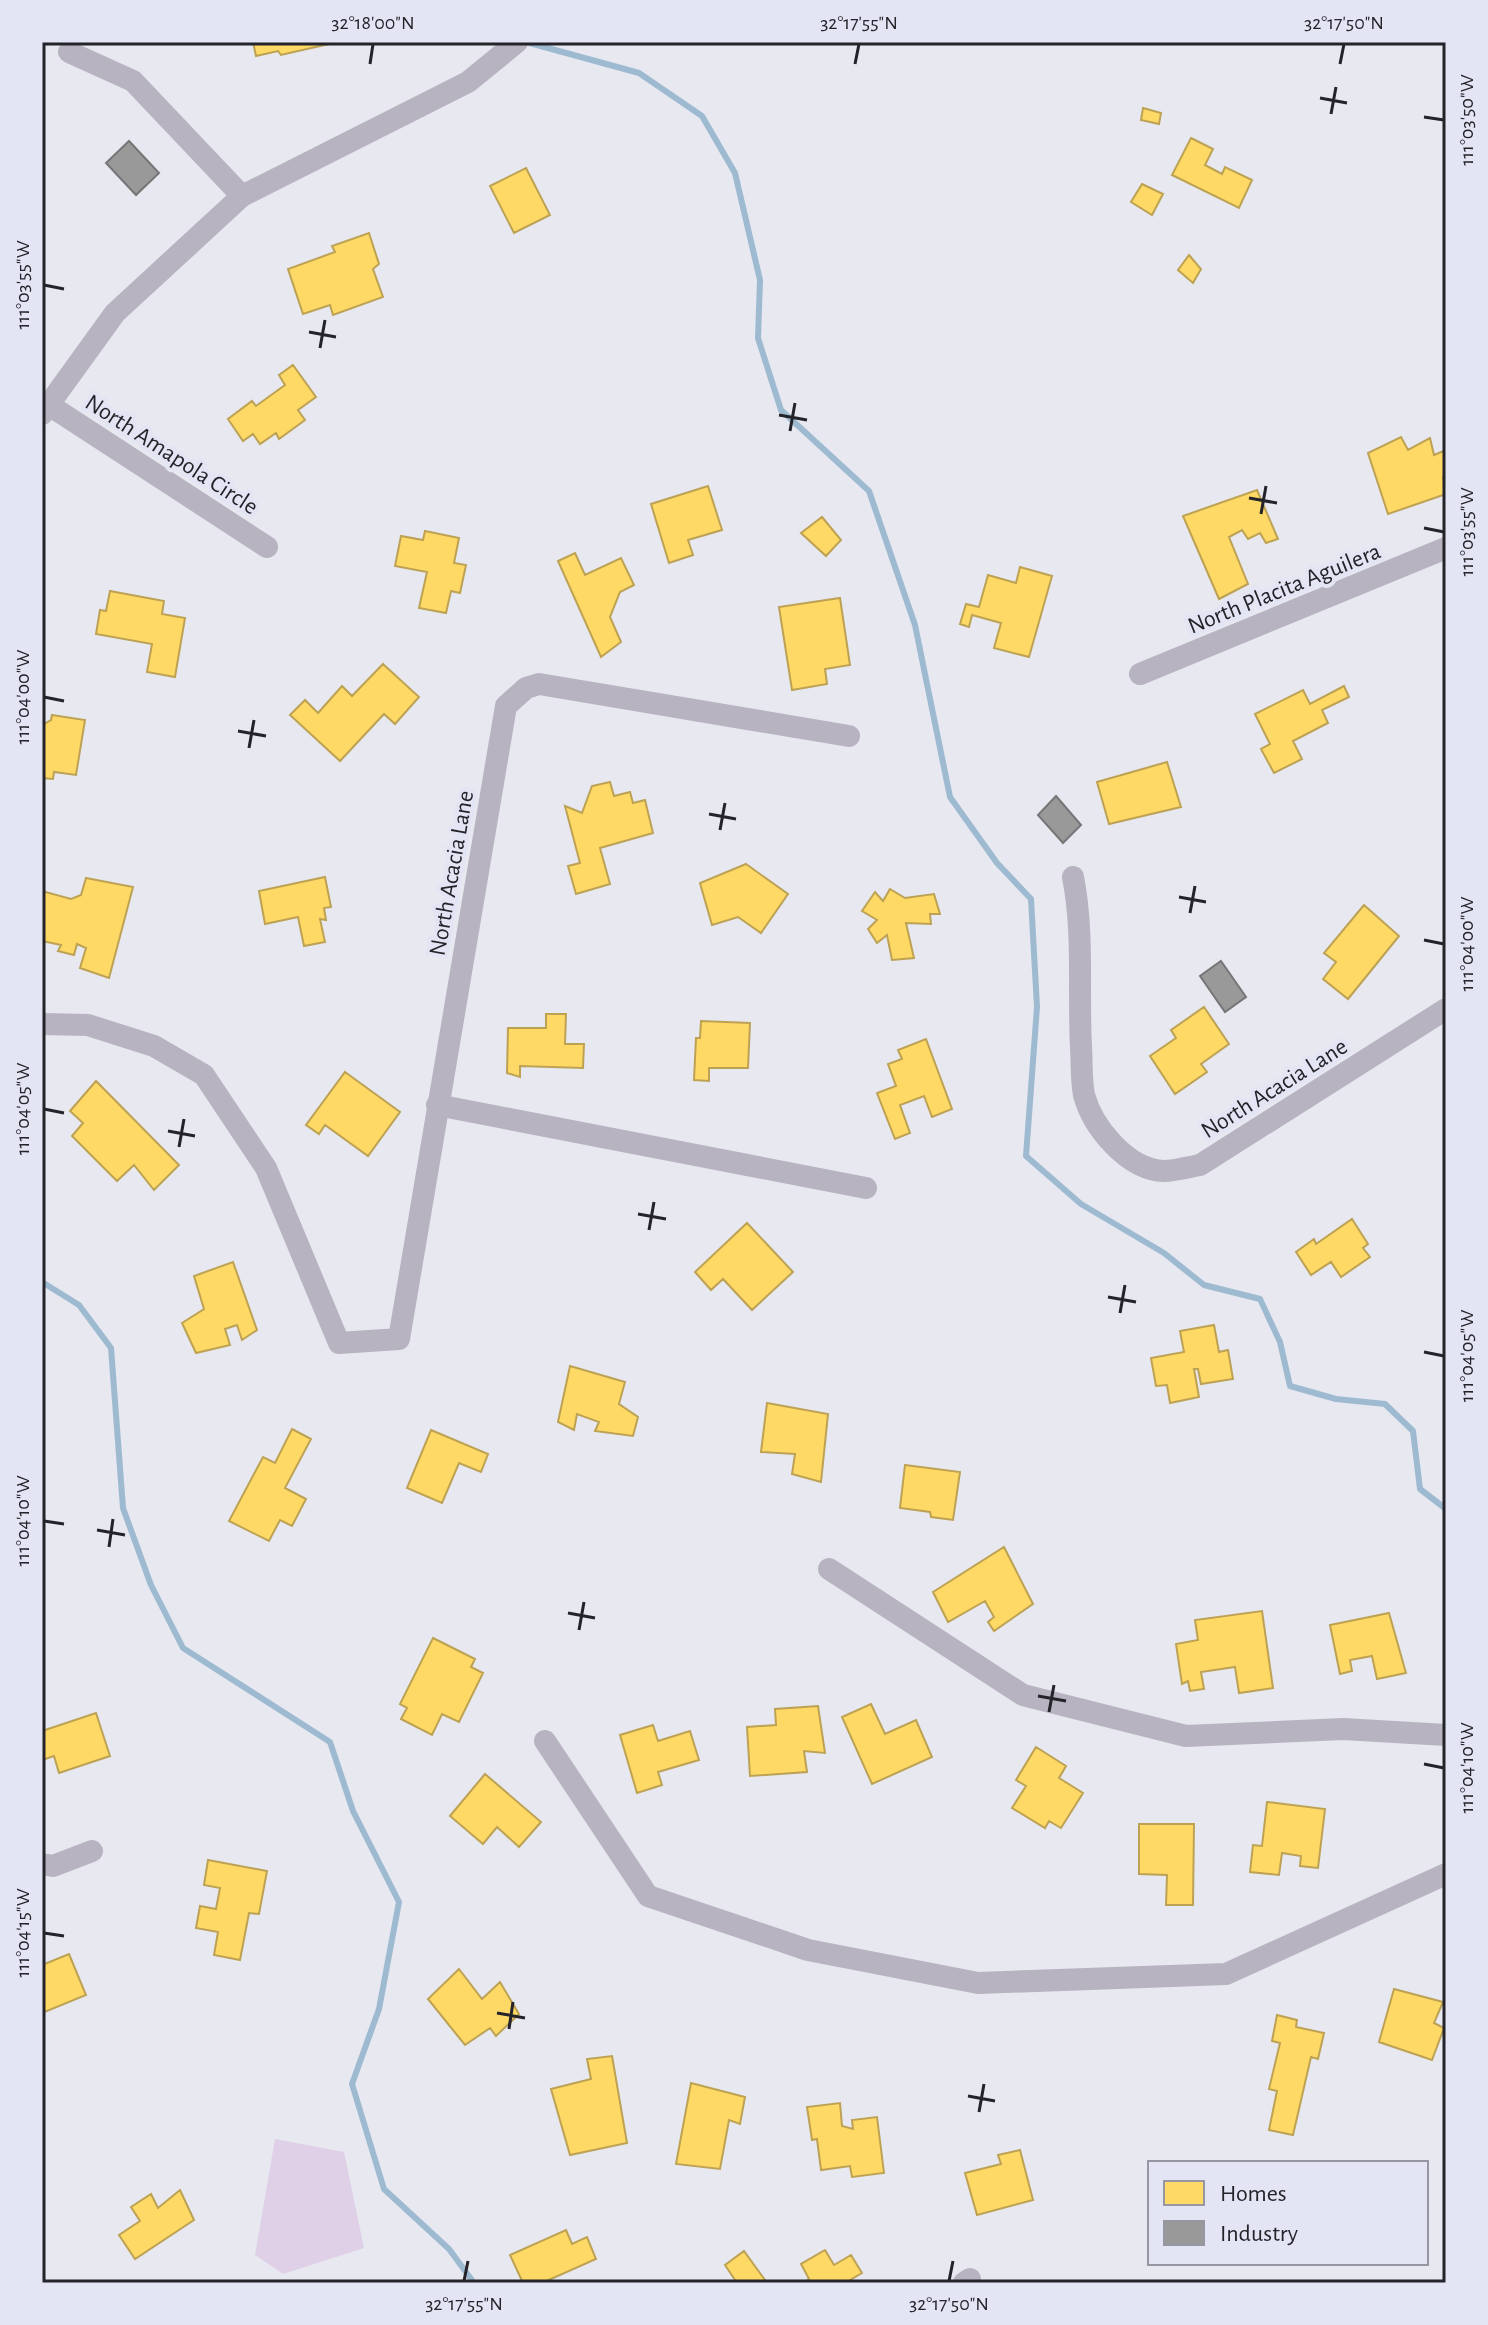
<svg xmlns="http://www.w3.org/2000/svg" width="1488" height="2325" viewBox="0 0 1488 2325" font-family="'Alegreya Sans',sans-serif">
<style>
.green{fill:#dfd0e8}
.homes{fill:#ffd966;stroke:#bda254;stroke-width:2}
.industry{fill:#999;stroke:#767677;stroke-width:2}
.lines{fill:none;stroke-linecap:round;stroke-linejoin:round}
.stream{stroke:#9dbad1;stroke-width:6}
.minor{stroke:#b7b3c0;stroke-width:22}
.ticks{fill:none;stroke:#232329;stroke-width:3}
.labels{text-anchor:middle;stroke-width:8;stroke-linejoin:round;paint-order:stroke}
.street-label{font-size:24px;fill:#232329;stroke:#e3e5f4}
.neatline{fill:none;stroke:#232329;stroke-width:3}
.ticks-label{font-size:20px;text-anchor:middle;fill:#232329}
</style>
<rect width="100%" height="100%" fill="#e7e8f0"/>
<path class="green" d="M275 2139 344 2152 364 2248 283 2274 255 2255Z"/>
<path class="homes" d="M253 42H328L329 44 281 55 278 51 256 56Z
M1143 108 1161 113 1159 124 1141 120Z
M1191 138 1213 149 1205 165 1222 174 1225 167 1252 180 1239 208 1172 175Z
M526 168 550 215 514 233 490 186Z
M1142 184 1163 194 1152 215 1131 202Z
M369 233 379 264 373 269 383 297 333 315 330 305 303 314 288 269 335 252 332 246Z
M1189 255 1201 269 1193 283 1178 270Z
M293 365 316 397 298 410 305 420 279 439 276 433 260 444 253 434 243 441 228 419 252 401 256 406 285 385 279 375Z
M1401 437 1408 450 1430 438 1434 455 1446 450V476L1443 477 1446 494 1388 514 1368 453Z
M708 486 722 530 688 540 693 555 669 563 651 504Z
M1257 490 1278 539 1266 543 1260 533 1248 539 1242 530 1229 537 1248 584 1219 599 1183 516Z
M822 517 841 540 826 556 801 533Z
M425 531 459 538 454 563 466 565 460 593 451 591 446 613 419 608 427 572 395 566 401 536 423 540Z
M575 553 585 575 621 558 634 585 620 592 610 617 621 642 601 657 558 561Z
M1020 567 1052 576 1029 657 994 648 1001 623 972 615 969 627 960 624 966 604 979 607 988 575 1016 583Z
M110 591 164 601 162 614 185 618 175 677 147 672 152 644 96 634 100 610 106 611Z
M840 598 850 665 825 669 827 684 792 690 779 607Z
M383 664 419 697 395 724 384 714 340 761 290 715 305 700 318 713 342 686 352 696Z
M1344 686 1349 697 1322 710 1328 723 1293 741 1302 759 1274 773 1261 749 1270 744 1255 714 1303 690 1310 704Z
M52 715 85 720 76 775 54 772 53 779 42 778V725L51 720Z
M1167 762 1181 807 1109 824 1097 782Z
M610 782 614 796 630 792 633 803 645 800 653 833 600 848 610 884 576 894 568 866 580 863 565 806 582 813 592 786Z
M746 864 788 894 761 933 738 917 712 925 700 883Z
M325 877 331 907 324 908 326 920 320 919 325 942 304 946 298 917 265 924 259 891Z
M86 878 133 887 109 978 80 968 86 948 77 944 74 955 58 951 61 945 42 941V891L71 899 81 895Z
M890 889 905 898 934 894 940 914H930L931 924 906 923 914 958 892 960 887 935 877 943 868 929 877 920 862 911 875 892 883 901Z
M1364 905 1399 936 1348 999 1323 979 1336 962 1324 953Z
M1204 1007 1229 1044 1201 1064 1207 1072 1175 1094 1150 1056 1176 1038 1171 1030Z
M546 1014H566L565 1044H584L583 1068 520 1066V1077L507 1073 508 1028H546Z
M701 1021 750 1023 748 1068H709V1081L694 1080 696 1038H700Z
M926 1039 952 1109 932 1117 924 1096 900 1105 910 1133 895 1139 877 1093 896 1086 888 1064 902 1059 898 1050Z
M345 1072 400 1112 368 1156 325 1125 319 1134 306 1125Z
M96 1081 179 1165 154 1190 134 1165 117 1181 72 1136 83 1123 70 1111Z
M1352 1219 1368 1244 1363 1248 1370 1257 1341 1277 1331 1262 1311 1275 1296 1252 1314 1239 1316 1244Z
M747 1223 793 1272 752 1310 723 1279 711 1290 695 1272Z
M233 1262 257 1330 242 1340 237 1325 225 1329 230 1345 196 1353 182 1323 204 1309 194 1276Z
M1214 1325 1219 1352 1228 1350 1233 1379 1201 1384 1198 1369H1194L1199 1397 1170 1403 1167 1385 1156 1386 1151 1358 1184 1352 1180 1331Z
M570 1366 625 1382 619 1404 638 1417 633 1436 595 1431 599 1422 577 1414 574 1430 558 1422Z
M767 1403 828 1414 821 1482 792 1474 795 1454 761 1452Z
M292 1429 311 1439 285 1488 306 1499 292 1526 280 1520 269 1541 229 1521 263 1457 275 1463Z
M431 1430 488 1454 481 1472 459 1463 442 1503 407 1488Z
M905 1465 960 1472 953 1520 931 1517 930 1512 900 1508Z
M1004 1547 1033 1604 994 1631 988 1622 994 1617 985 1601 948 1622 933 1592Z
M1262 1611 1273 1688 1239 1693 1235 1667 1201 1672 1204 1689 1190 1691 1188 1681 1182 1684 1176 1644 1198 1640 1195 1620Z
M1389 1613 1406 1673 1377 1679 1372 1656 1350 1660 1352 1671 1340 1674 1330 1625Z
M433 1638 475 1659 471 1667 483 1673 459 1722 442 1714 432 1735 401 1719 407 1708 400 1704Z
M871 1704 885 1734 916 1720 932 1757 872 1784 842 1717Z
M818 1706 825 1753 804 1751 807 1772 750 1776 747 1727 776 1725 775 1709Z
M96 1713 110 1756 59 1773 54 1756 42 1760V1731Z
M653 1725 658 1741 690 1731 699 1760 658 1772 662 1785 637 1793 620 1735Z
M1036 1747 1066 1766 1059 1778 1083 1793 1061 1828 1049 1821 1045 1828 1012 1808 1026 1786 1016 1780Z
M485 1774 541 1822 519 1847 497 1827 483 1844 450 1816Z
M1267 1802 1325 1809 1318 1868 1300 1866 1301 1856 1282 1853 1279 1875 1250 1872 1253 1845 1262 1846Z
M1139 1824H1194L1193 1905H1166L1167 1875 1139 1874Z
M208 1860 267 1871 259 1914 249 1913 240 1960 214 1955 218 1932 196 1928 200 1906 216 1909 220 1888 204 1885Z
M69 1954 86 1995 42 2013V1965Z
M459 1969 482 1999 500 1982 519 2014 496 2036 490 2028 465 2045 428 1999Z
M1394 1989 1443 2002 1434 2023 1444 2028 1432 2060 1379 2042Z
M1277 2015 1297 2020 1296 2027 1324 2033 1318 2059 1311 2057 1293 2135 1269 2130 1277 2091 1269 2089 1280 2043 1272 2041Z
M612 2056 627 2143 570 2155 551 2089 591 2079 587 2059Z
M691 2083 745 2097 740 2124 729 2120 720 2169 676 2164Z
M840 2103 842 2126 853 2129 852 2120 877 2117 884 2173 852 2177 850 2166 821 2170 817 2139 812 2140 807 2107Z
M1020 2150 1033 2200 977 2215 965 2173 1001 2164 998 2155Z
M180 2190 194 2220 135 2259 119 2235 140 2221 131 2207 151 2194 158 2208Z
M566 2230 572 2244 587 2237 596 2259 542 2283H523L510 2255Z
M825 2250 834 2265 851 2255 862 2273 845 2283H803L809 2279 801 2264Z
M744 2251 765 2280 760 2283H737L725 2265Z"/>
<path class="industry" d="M129 141 159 173 136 195 106 163Z
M1056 796 1081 825 1063 843 1038 815Z
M1221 961 1246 997 1225 1012 1200 976Z"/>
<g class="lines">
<path class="stream" d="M526 42 639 73 702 116 735 173 760 280 758 338 781 410 869 491 915 625 950 797 997 863 1031 899 1037 1007 1026 1156 1081 1204 1164 1253 1204 1285 1260 1299 1280 1342 1290 1386 1336 1399 1385 1404 1413 1431 1420 1489 1446 1509
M42 1282 79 1305 111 1348 123 1508 151 1585 183 1648 330 1742 353 1811 399 1902 379 2009 352 2084 384 2189 449 2249 474 2283"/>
<path class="minor" d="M69 52 133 81 242 196
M49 405 267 547
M42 414 115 313 242 196 468 82 517 42
M1140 674 1446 548
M1073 877C1084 933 1078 989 1081 1047 1082 1062 1081 1080 1084 1095 1093 1128 1128 1170 1164 1171 1176 1171 1189 1167 1200 1165L1446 1009
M42 1024 88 1025 154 1046 204 1075 266 1168 339 1343 399 1339 506 706 526 688 539 684 849 736
M437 1105 866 1188
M829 1569 1023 1695 1186 1736 1343 1729 1446 1735
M545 1741 648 1896 808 1950 978 1983 1226 1974 1446 1874
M42 1864 53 1866 92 1851
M964 2283 970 2279"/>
</g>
<path class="ticks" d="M370 64 373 44M855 64 859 44M1340 64 1344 44M1320 98 1347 103M1331 114 1336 87M1424 117 1444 120M44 285 64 289M309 332 336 337M320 348 325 320M779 415 807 420M790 431 795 403M1249 498 1277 503M1261 514 1266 486M1424 528 1444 532M44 697 64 701M238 731 266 736M249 748 254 720M709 814 736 819M720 830 725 803M1179 897 1206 902M1190 913 1195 886M1424 940 1444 944M44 1109 64 1113M168 1131 195 1136M179 1147 184 1119M638 1214 666 1219M649 1230 654 1202M1108 1297 1136 1302M1120 1313 1125 1285M1424 1352 1444 1356M44 1521 64 1524M97 1530 125 1535M109 1547 113 1519M568 1613 595 1618M579 1630 584 1602M1038 1696 1066 1701M1049 1712 1054 1685M1424 1764 1444 1768M44 1933 64 1936M497 2013 525 2018M509 2029 513 2002M968 2096 995 2101M979 2112 984 2084M464 2281 468 2261M949 2281 953 2261"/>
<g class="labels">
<g class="street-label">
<text transform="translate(172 454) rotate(33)" y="8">North Amapola Circle</text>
<text transform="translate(1284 588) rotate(-22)" y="8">North Placita Aguilera</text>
<text transform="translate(451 873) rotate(-80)" y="8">North Acacia Lane</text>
<text transform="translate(1274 1088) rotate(-32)" y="8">North Acacia Lane</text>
</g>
</g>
<rect width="1488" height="2325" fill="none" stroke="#e3e5f4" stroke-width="88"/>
<rect x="1148" y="2161" width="280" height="104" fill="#e3e5f4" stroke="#9697a3" stroke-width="2"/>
<rect x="1164" y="2181" width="40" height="24" fill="#ffd966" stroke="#9697a3" stroke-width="2"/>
<text x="1220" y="2201" font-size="24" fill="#232329">Homes</text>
<rect x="1164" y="2221" width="40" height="24" fill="#999999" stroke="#9697a3" stroke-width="2"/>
<text x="1220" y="2241" font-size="24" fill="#232329">Industry</text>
<rect x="44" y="44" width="1400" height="2237" class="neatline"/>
<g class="ticks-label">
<text x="373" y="29">32°18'00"N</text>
<text x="859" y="29">32°17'55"N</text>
<text x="1344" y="29">32°17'50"N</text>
<text transform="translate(1466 120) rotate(-90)" y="7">111°03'50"W</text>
<text transform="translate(22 285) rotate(-90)" y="7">111°03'55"W</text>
<text transform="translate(1466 532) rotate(-90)" y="7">111°03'55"W</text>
<text transform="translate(22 697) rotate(-90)" y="7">111°04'00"W</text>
<text transform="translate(1466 944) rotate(-90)" y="7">111°04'00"W</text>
<text transform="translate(22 1109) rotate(-90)" y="7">111°04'05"W</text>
<text transform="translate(1466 1356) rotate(-90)" y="7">111°04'05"W</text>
<text transform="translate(22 1521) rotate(-90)" y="7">111°04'10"W</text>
<text transform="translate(1466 1768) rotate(-90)" y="7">111°04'10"W</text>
<text transform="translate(22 1933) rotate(-90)" y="7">111°04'15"W</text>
<text x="464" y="2310">32°17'55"N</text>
<text x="949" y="2310">32°17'50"N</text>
</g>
</svg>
